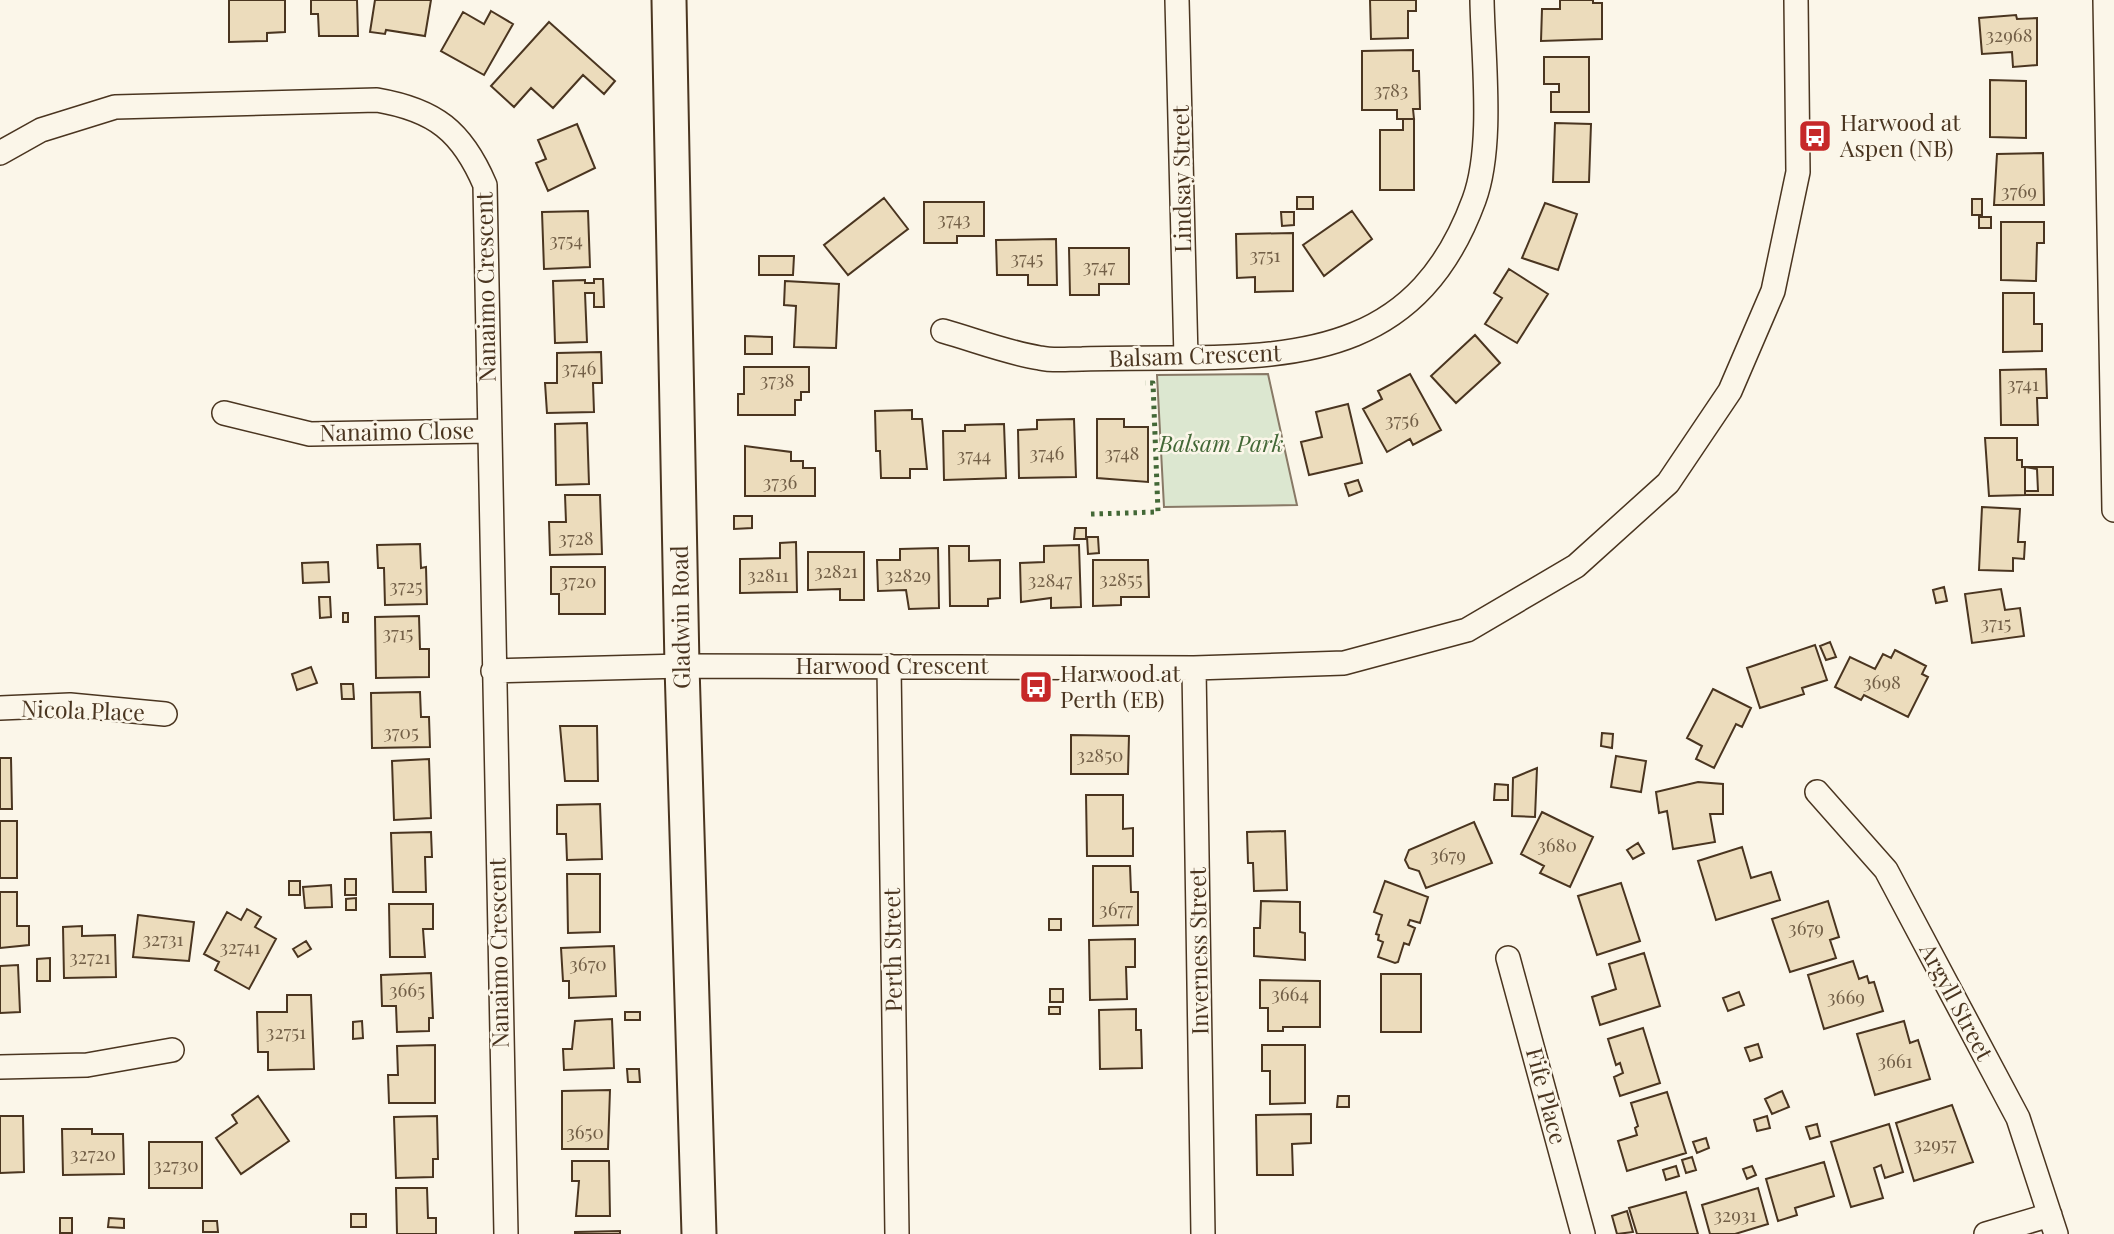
<svg xmlns="http://www.w3.org/2000/svg" width="2114" height="1234" viewBox="0 0 2114 1234" font-family="'Playfair Display',serif">
<style>
.green{fill:#dce7d0;stroke:#887966;stroke-width:2}
.building{fill:#ecdcbc;stroke:#4a3520;stroke-width:2}
.lines{fill:none;stroke-linecap:round;stroke-linejoin:round}
.street-casing{stroke:#4a3520;stroke-width:26}
.secondary-casing{stroke:#4a3520;stroke-width:37}
.street{stroke:#fbf6e9;stroke-width:23}
.secondary{stroke:#fbf6e9;stroke-width:33}
.hedge{stroke:#436837;stroke-width:5;stroke-dasharray:3.5 5;stroke-linecap:butt}
.labels{text-anchor:middle;stroke-width:5;stroke-linejoin:round;paint-order:stroke}
.number-label{font-size:19px;fill:#725f47}
.poi-label{font-size:23px;fill:#4a3520;stroke:#fbf6e9;text-anchor:start}
.street-label{font-size:23px;fill:#4a3520;stroke:#fbf6e9}
.park-label{font-size:23px;font-style:italic;fill:#436837;stroke:#fbf6e9}
</style>
<rect width="100%" height="100%" fill="#fbf6e9"/>
<path class="green" d="M1268 374 1297 505 1164 507 1157 375Z"/>
<path class="building" d="M229 0H285V32L267 33V41L229 42Z
M311 0H357L358 36H319L318 14H311Z
M375 0H431L425 36 386 30 385 34 370 32Z
M1370 0H1416V11H1408V38L1371 39Z
M1560 0H1593V3H1602V39L1541 41 1542 9H1560Z
M491 11 513 24 484 75 441 51 463 12 484 24Z
M2016 15 2017 19 2037 18V65L2013 67 2012 52 1982 54 1979 18Z
M549 22 615 81 604 94 583 75 553 108 531 88 514 107 491 86Z
M1413 50V71H1419L1420 109H1413L1414 119H1397V110H1362V51Z
M1544 57H1589V112H1551V92H1559V84H1544Z
M1990 80 2026 81V138L1990 137Z
M1403 119H1414V190H1380V130H1403Z
M1555 123 1591 124 1589 182H1553Z
M577 124 595 168 548 191 536 163 546 159 538 140Z
M2043 153 2044 205H1994L1997 154Z
M1297 197H1313V209H1297Z
M884 198 908 229 848 275 824 245Z
M1972 199H1982V215H1972Z
M924 202H984V236H957V243H924Z
M1545 203 1577 214 1558 270 1522 258Z
M588 211 590 267 544 269 542 212Z
M1352 211 1372 239 1324 276 1303 245Z
M1281 212H1294V225L1282 226Z
M1979 217H1991V228H1979Z
M2001 222H2044V243H2037L2036 281 2001 280Z
M1293 233V291L1255 292V277L1237 278 1236 234Z
M1056 239 1057 285H1028V275H997L996 240Z
M1069 248H1129V284H1099V295H1070Z
M759 256H794L793 275H759Z
M1509 269 1548 294 1517 343 1485 324 1502 298 1494 293Z
M594 279H603L604 307H594V293H585L587 342 555 343 553 281 585 280V283H594Z
M785 281 839 284 836 348 794 347 796 306 784 305Z
M2003 293H2034V324H2042V351L2003 352Z
M1475 335 1500 363 1456 403 1431 376Z
M745 336 772 337V354H745Z
M601 352 602 383H593L594 412 547 413 545 383H557V353Z
M744 367H809V392H801V400H795V415H738V394H744Z
M2046 369 2047 398H2037L2038 425H2001L2000 370Z
M1410 374 1441 430 1413 445 1410 439 1387 452 1363 409 1382 399 1378 391Z
M1348 404 1362 463 1309 475 1301 442 1322 437 1316 412Z
M912 410V419H922L927 469H910V478H881L880 451H876L875 411Z
M1074 419 1076 477 1019 478 1018 430 1037 429V420Z
M1097 419H1124V427H1148V482L1097 478Z
M587 423 589 484 556 485 555 424Z
M1004 424 1006 478 944 480 943 431H965V425Z
M1985 438H2017V460H2022V467H2025V495L1989 496Z
M745 446 791 452V461H803V468H815V496H745Z
M2025 467H2053V495H2025V491H2038L2037 469Z
M1358 480 1362 491 1349 496 1345 484Z
M565 495H600L602 554 550 555 549 522H566Z
M1982 507 2020 509 2018 542H2025L2024 559 2013 558V571L1979 570Z
M734 516H752V528L734 529Z
M1075 528H1086V539H1074Z
M1087 537H1098L1099 553 1088 554Z
M796 542 797 592 740 593V559L780 558V543Z
M420 544 421 568 426 567 427 604 385 605 384 568H378L377 545Z
M1079 545 1081 607 1051 608V598L1021 602 1020 563 1044 562V546Z
M949 546H969V561L1000 560V598L988 599V606H950Z
M938 548 939 608 909 609 906 590 878 591 877 560H900V549Z
M808 552H864V600H840V589L808 590Z
M1093 560H1148L1149 597H1121V605L1093 606Z
M328 562 329 582 303 583 302 563Z
M551 567H605V614H559V594H551Z
M1944 587 1947 601 1936 603 1933 590Z
M2001 589 2005 610 2020 608 2024 636 1972 643 1965 594Z
M319 597H330L331 617 320 618Z
M343 613H348V622H343Z
M419 616 420 649H429V677L376 678 375 617Z
M1830 642 1836 657 1826 660 1820 646Z
M1815 645 1827 680 1802 688 1804 694 1760 708 1747 668Z
M1895 650 1926 666 1922 674 1928 677 1908 717 1864 695 1861 700 1835 687 1850 657 1875 669 1883 654 1891 658Z
M311 667 317 683 297 690 292 674Z
M341 684H353L354 699H342Z
M1713 689 1751 708 1742 727 1736 724 1714 768 1696 759 1702 746 1687 738Z
M420 692 421 717H429L430 747 372 748 371 693Z
M560 726H597L598 781H565Z
M1602 733 1613 734 1612 748 1601 746Z
M1071 735 1129 736 1128 774H1071Z
M1616 756 1646 761 1641 792 1611 787Z
M0 758H11L12 809H0Z
M429 759 431 818 394 820 392 761Z
M1537 768 1535 817 1512 816 1513 778Z
M1698 782 1723 784V814H1710L1715 842 1673 849 1667 811 1659 813 1656 792Z
M1495 784 1508 785V800H1494Z
M1086 795H1123V829L1133 828V856H1087Z
M600 804 602 859 567 860 566 834H557V805Z
M1542 812 1593 837 1570 887 1540 873 1544 866 1521 854Z
M0 821H17V878H0Z
M1474 822 1492 863 1426 888 1419 871 1409 868 1405 860 1409 850Z
M1285 831 1287 890 1254 891 1253 863H1248L1247 832Z
M431 832 432 857H425L426 892H393L391 833Z
M1638 843 1644 853 1633 859 1627 850Z
M1742 847 1751 878 1771 872 1780 900 1716 920 1698 861Z
M1093 866H1130L1131 892H1138V925L1093 926Z
M567 874H600V932L568 933Z
M345 879H356V895H345Z
M289 881H300V895H289Z
M1385 881 1428 897 1420 923 1410 920 1408 925 1415 928 1409 945 1404 943 1398 962 1395 963 1378 957 1383 942 1378 940 1379 935 1376 934 1382 915 1374 912Z
M1621 883 1640 941 1597 955 1578 896Z
M331 885 332 907 305 908 303 887Z
M0 892H17V926H29V945L0 948Z
M356 898V910H346V899Z
M1261 901 1300 902V932L1305 933V960L1254 956V928H1260Z
M1828 901 1839 937 1830 940 1836 958 1790 972 1772 919Z
M389 904H433V929H423L425 957H390Z
M247 909 261 917 255 927 276 939 249 989 215 970 219 962 204 954 227 912 241 920Z
M138 915 194 922 189 961 133 957Z
M1049 919H1061V930H1049Z
M82 926V936L115 935 116 977 64 978 63 927Z
M1135 939V967H1126L1127 999 1090 1000 1089 940Z
M306 941 311 949 298 957 293 949Z
M614 946 616 996 569 998V981H563L561 948Z
M1644 953 1660 1006 1600 1025 1592 997 1616 989 1609 964Z
M50 958V981H37V959Z
M1853 961 1859 979 1867 976 1869 983 1874 982 1883 1011 1824 1029 1808 975Z
M18 965 20 1012 0 1013V966Z
M431 973 433 1018H429V1031L397 1032 396 1006H382L381 975Z
M1381 974H1421V1032H1381Z
M1260 980 1320 981V1027H1283V1031H1268V1008H1260Z
M1050 989H1063V1002H1050Z
M1739 992 1744 1005 1728 1011 1723 998Z
M287 995H311L314 1069 268 1070V1052H258L257 1012H287Z
M1049 1007H1060V1014H1049Z
M1136 1009V1030H1141L1142 1068 1100 1069 1099 1010Z
M625 1012H640V1020H625Z
M612 1019 614 1068 564 1070 563 1049H572L575 1021Z
M362 1021 363 1038 353 1039V1022Z
M1904 1021 1910 1043 1918 1040 1930 1079 1875 1095 1857 1034Z
M1643 1028 1660 1083 1620 1096 1614 1077 1623 1073 1620 1063 1616 1065 1608 1039Z
M1758 1044 1762 1057 1750 1061 1745 1048Z
M435 1045V1103H389L388 1075H398L397 1046Z
M1262 1045H1305V1103L1270 1104V1071H1262Z
M627 1069H639L640 1082H628Z
M610 1090 608 1149H562V1091Z
M1782 1091 1789 1107 1772 1114 1765 1099Z
M1667 1092 1686 1153 1627 1171 1618 1141 1637 1135 1635 1128 1638 1126 1631 1103Z
M258 1096 289 1141 241 1174 216 1138 237 1123 232 1115Z
M1338 1096H1349V1107H1337Z
M1952 1105 1973 1162 1914 1181 1896 1123Z
M1311 1114V1143L1292 1144 1293 1175H1257L1256 1115Z
M0 1116H23L24 1172 0 1173Z
M437 1116 438 1159H433V1177L396 1178 394 1117Z
M1767 1116 1770 1128 1757 1131 1754 1120Z
M1817 1124 1820 1136 1810 1139 1806 1127Z
M1889 1124 1903 1172 1885 1178 1881 1165 1874 1168 1883 1198 1851 1207 1831 1142Z
M62 1129H92V1134H123L124 1174 63 1175Z
M1706 1138 1709 1148 1697 1153 1693 1142Z
M149 1142H202V1188H149Z
M1692 1157 1696 1170 1686 1173 1682 1160Z
M572 1161H609L610 1216H576L579 1181H572Z
M1824 1162 1834 1196 1795 1208 1797 1215 1778 1221 1766 1179Z
M1676 1166 1679 1176 1666 1180 1663 1170Z
M1752 1166 1756 1175 1747 1179 1743 1169Z
M396 1188H427L428 1218H436V1234H397Z
M1758 1188 1768 1224 1735 1234H1710L1702 1205Z
M1686 1192 1698 1234H1637L1629 1208Z
M1627 1211 1633 1232 1617 1234 1612 1216Z
M351 1214H366V1227H351Z
M60 1218H72V1233H60Z
M109 1218 124 1219V1228L108 1227Z
M203 1221H217L218 1232H203Z
M620 1231V1234H575V1232Z"/>
<g class="lines">
<defs>
<path id="street" d="M1177 0 1186 358
M2105 0 2114 510
M0 153 41 130 115 107 377 100C435 110 462 131 485 185L506 1234
M943 331C975 340 1008 353 1040 358 1053 361 1069 359 1082 359 1112 358 1142 358 1172 358 1311 358 1420 347 1474 200 1494 146 1483 58 1482 0
M224 413 310 434 488 431
M889 666 897 1234
M1194 668 1203 1234
M493 671 682 666 1194 668 1344 663 1467 630 1576 566 1668 483 1730 391 1773 291 1798 172 1796 0
M0 708 70 705 165 714
M1817 792 1886 870 2018 1118 2056 1234
M1508 958 1583 1234
M0 1067 87 1065 172 1050
M1986 1234 2050 1215"/>
<path id="secondary" d="M669 0 682 666 699 1234"/>
</defs>
<use href="#street" class="street-casing"/>
<use href="#secondary" class="secondary-casing"/>
<use href="#street" class="street"/>
<use href="#secondary" class="secondary"/>
<path class="hedge" d="M1091 514 1158 512 1153 383H1145"/>
</g>
<defs>
<symbol id="bus-square" viewBox="-11 -11 22 22"><rect x="-9" y="-9" width="18" height="18" rx="4" fill="#c62828" stroke="#fbf6e9"/><path d="M-5-6H5V4H4V6H2V4H-2V6H-4V4H-5ZM-3.5-4V0h7V-4ZM-3.5 1.2v1.5H-2V1.2ZM2 1.2v1.5H3.5V1.2Z" fill="#fff"/></symbol>
</defs>
<g fill-rule="evenodd">
<use href="#bus-square" x="1796" y="117" width="38" height="38"/>
<use href="#bus-square" x="1017" y="668" width="38" height="38"/>
</g>
<g class="labels">
<g class="number-label">
<text x="2009" y="42">32968</text>
<text x="1391" y="97">3783</text>
<text x="2019" y="198">3769</text>
<text x="954" y="226">3743</text>
<text x="566" y="247">3754</text>
<text x="1265" y="262">3751</text>
<text x="1027" y="265">3745</text>
<text x="1099" y="273">3747</text>
<text x="579" y="375">3746</text>
<text x="777" y="387">3738</text>
<text x="2023" y="391">3741</text>
<text x="1402" y="427">3756</text>
<text x="1047" y="460">3746</text>
<text x="1122" y="460">3748</text>
<text x="974" y="462">3744</text>
<text x="780" y="489">3736</text>
<text x="576" y="545">3728</text>
<text x="836" y="578">32821</text>
<text x="768" y="582">32811</text>
<text x="908" y="582">32829</text>
<text x="1121" y="586">32855</text>
<text x="1050" y="587">32847</text>
<text x="578" y="588">3720</text>
<text x="406" y="593">3725</text>
<text x="1996" y="630">3715</text>
<text x="398" y="640">3715</text>
<text x="1882" y="689">3698</text>
<text x="401" y="739">3705</text>
<text x="1100" y="762">32850</text>
<text x="1557" y="852">3680</text>
<text x="1448" y="862">3679</text>
<text x="1116" y="916">3677</text>
<text x="1806" y="935">3679</text>
<text x="163" y="946">32731</text>
<text x="240" y="954">32741</text>
<text x="90" y="964">32721</text>
<text x="588" y="971">3670</text>
<text x="407" y="997">3665</text>
<text x="1290" y="1001">3664</text>
<text x="1846" y="1004">3669</text>
<text x="286" y="1039">32751</text>
<text x="1895" y="1068">3661</text>
<text x="585" y="1139">3650</text>
<text x="1935" y="1151">32957</text>
<text x="93" y="1161">32720</text>
<text x="176" y="1172">32730</text>
<text x="1735" y="1222">32931</text>
</g>
<g class="poi-label">
<text x="1840" y="131">Harwood at<tspan x="1840" dy="26">Aspen (NB)</tspan></text>
<text x="1060" y="682">Harwood at<tspan x="1060" dy="26">Perth (EB)</tspan></text>
</g>
<g class="street-label">
<text transform="translate(1182 179) rotate(-91)" y="8">Lindsay Street</text>
<text transform="translate(486 287) rotate(-91)" y="8">Nanaimo Crescent</text>
<text transform="translate(1195 356) rotate(-2)" y="8">Balsam Crescent</text>
<text transform="translate(397 432) rotate(-1)" y="8">Nanaimo Close</text>
<text transform="translate(681 617) rotate(-91)" y="8">Gladwin Road</text>
<text x="892" y="674">Harwood Crescent</text>
<text transform="translate(83 711) rotate(2)" y="8">Nicola Place</text>
<text transform="translate(893 950) rotate(-91)" y="8">Perth Street</text>
<text transform="translate(1199 951) rotate(-91)" y="8">Inverness Street</text>
<text transform="translate(499 953) rotate(-91)" y="8">Nanaimo Crescent</text>
<text transform="translate(1956 1002) rotate(62)" y="8">Argyll Street</text>
<text transform="translate(1546 1096) rotate(75)" y="8">Fife Place</text>
</g>
<g class="park-label">
<text x="1221" y="452">Balsam Park</text>
</g>
</g>
</svg>
